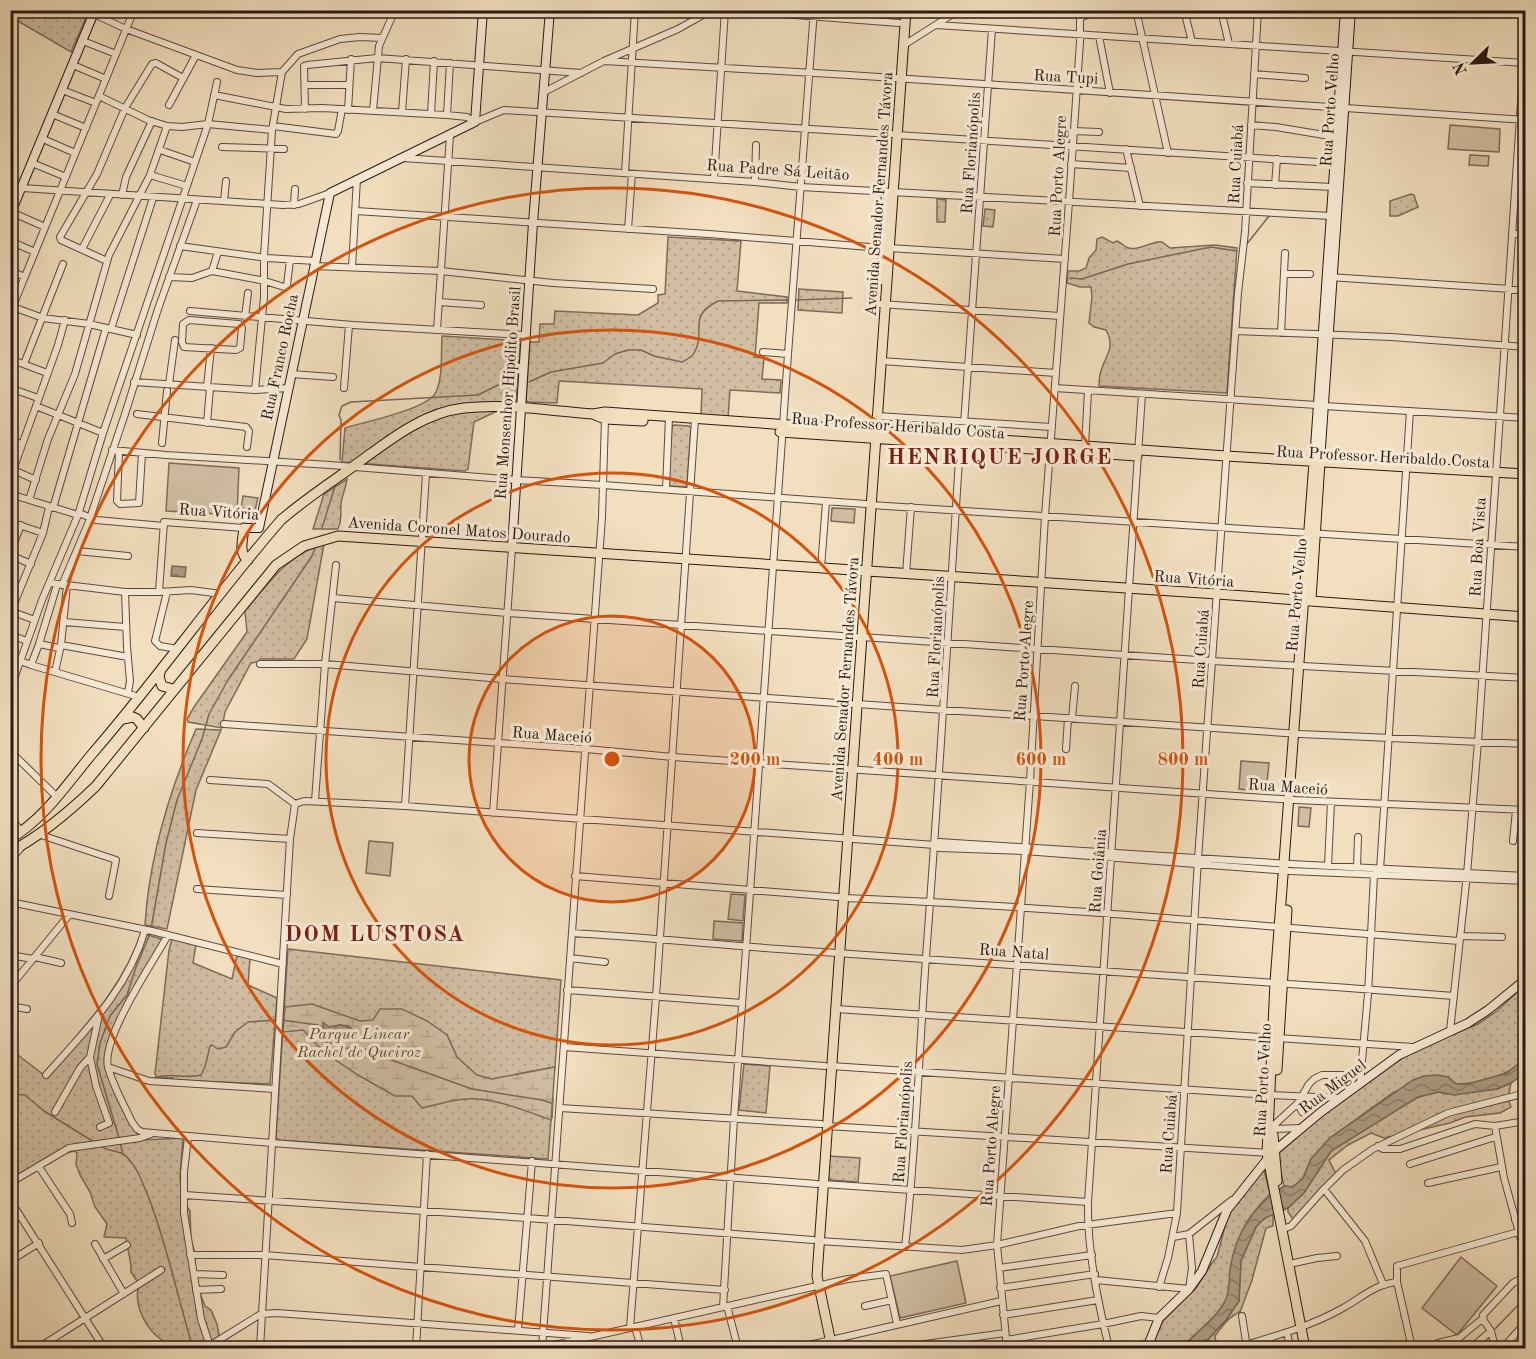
<svg xmlns="http://www.w3.org/2000/svg" width="1536" height="1359" viewBox="0 0 1536 1359" font-family="'Old Standard TT',serif">
<style>
.grass{fill:url(#grass-dots);stroke:#7d6b5a;stroke-width:1.5;fill-rule:evenodd}
.wetland{fill:url(#wetland-marsh);stroke:#7d6b5a;stroke-width:1.5;fill-rule:evenodd}
.pitch{fill:#d0bda2;stroke:#7d6b5a;stroke-width:1.5}
.water{fill:url(#water-waves);stroke:#796856;stroke-width:1.5}
.lines{fill:none;stroke-linecap:round;stroke-linejoin:round}
.stream{stroke:#796856;stroke-width:1.5}
.street-casing{stroke:#5c4a3d;stroke-width:8}
.secondary-casing{stroke:#2a1912;stroke-width:10}
.primary-casing{stroke:#2a1912;stroke-width:11}
.street{stroke:#f7ead5;stroke-width:6}
.secondary{stroke:#f7ead5;stroke-width:8}
.primary{stroke:#f2dfbf;stroke-width:9}
.ring{fill:none;stroke:#d5530d;stroke-width:3}
.labels{text-anchor:middle;stroke-width:6;stroke-linejoin:round;paint-order:stroke}
.street-label{font-size:16px;fill:#2a1912;stroke:#f7ead5}
.park-label{font-size:16px;font-style:italic;fill:#5c4a3d;stroke:#f7ead5}
.district-label{font-size:22px;font-weight:bold;letter-spacing:1.5px;fill:#7a1f14;stroke:#f7ead5}
.centre{fill:#d5530d;stroke:#f7ead5;stroke-width:3}
.ring-label{font-size:18px;text-anchor:middle;font-weight:bold;fill:#d5530d;stroke:#f7ead5;stroke-width:6;stroke-linejoin:round;paint-order:stroke}
</style>
<defs>
<pattern id="grass-dots" width="8" height="8" patternUnits="userSpaceOnUse" patternTransform="scale(1.5)"><rect width="8" height="8" fill="#d0bda2"/><path d="M2 2h.1M6 6h.1" fill="none" stroke="#b3a28a" stroke-width="1.8" stroke-linecap="round"/></pattern>
<pattern id="wetland-marsh" width="20" height="14" patternUnits="userSpaceOnUse" patternTransform="scale(1.5)"><rect width="20" height="14" fill="#d0bda2"/><path d="M1 5h8M5 5V1M11 12h8M15 12V8" fill="none" stroke="#b3a28a"/></pattern>
<pattern id="water-waves" width="16" height="10" patternUnits="userSpaceOnUse" patternTransform="scale(1.5)"><rect width="16" height="10" fill="#ae9c84"/><path d="M0 5q4-4 8 0t8 0" fill="none" stroke="#8e7e6b"/></pattern>
</defs>
<rect width="100%" height="100%" fill="#f2dfbf"/>
<filter id="stains"><feTurbulence type="fractalNoise" baseFrequency=".00333" numOctaves="4"/><feColorMatrix values="0 0 0 0 .2 0 0 0 0 .09 0 0 0 0 .02 0 0 0 .5 -.17"/></filter>
<radialGradient id="worn" r=".72"><stop offset=".6" stop-color="#630" stop-opacity="0"/><stop offset="1" stop-color="#630" stop-opacity=".3"/></radialGradient>
<path class="grass" d="M11 10H89V11L71 52 11 17Z
M1411 194 1414 195 1418 207 1398 216H1390V201Z
M937 199 946 200 945 222H937Z
M985 209 995 210 993 227 983 226Z
M668 237 741 241 737 291 787 297V303H759L755 357 764 358 762 379 781 380 780 393 730 390 728 418 701 416 702 389 559 381 557 403 528 402 526 400 530 342H539L540 324H554L555 311 638 315 658 303V295L665 294Z
M1102 237 1113 243 1117 241C1120 242 1123 245 1126 247 1135 252 1149 243 1158 242H1162L1170 248 1215 245 1237 248 1227 393 1099 386C1099 381 1099 376 1101 371 1105 356 1116 348 1106 330L1094 327 1089 323 1092 297 1091 287H1080L1067 283 1068 271H1079L1086 268 1089 258 1096 250 1097 239Z
M799 289 843 292 842 313 798 310Z
M442 336 520 341 516 402 474 422 468 469 465 471 342 462 345 428C364 422 429 409 436 392 443 378 441 351 442 336Z
M674 425 689 426 691 428 687 485 685 487 670 486 667 483 672 426Z
M347 479C346 488 342 495 341 504 340 514 343 518 338 529H313L324 494Z
M324 544 307 639 294 659H261L257 662 251 663 225 712 222 728 188 722 187 719 194 707 247 632 245 611C267 585 289 553 324 544Z
M196 729 221 730 196 790 167 929 145 925C149 857 169 792 196 729Z
M141 933 165 940C149 969 109 1028 110 1060 110 1080 134 1122 144 1140L183 1138 180 1177 182 1199 190 1211 191 1241 194 1250 196 1284 205 1306 211 1310 217 1324 221 1348H162L163 1341C145 1329 133 1304 139 1284L131 1272C132 1262 127 1249 126 1238L104 1237 107 1224 95 1207 90 1192 80 1175 76 1164 77 1153 74 1151 60 1155 58 1153 11 1179 10 1049 44 1075C80 1031 123 988 141 933Z
M172 939 196 944 193 963 232 979 237 955 250 958 248 985 277 998 270 1084 172 1080 173 1078 157 1077 155 1074 169 950Z
M288 949 561 980 555 1067 517 1074 553 1098 552 1118 550 1119 551 1120 548 1159 278 1140 276 1137ZM447 1035 457 1057 426 1073ZM412 1095 442 1103 422 1108Z
M1525 985V1058C1510 1076 1479 1084 1456 1084L1448 1077 1394 1092 1330 1138 1311 1159 1303 1178 1293 1187 1284 1186 1277 1155 1318 1119 1397 1062 1415 1050 1478 1024 1497 1011Z
M744 1064 770 1066 766 1113 739 1110Z
M1511 1083 1508 1099 1511 1107 1500 1113 1465 1117 1450 1123 1384 1138 1371 1133 1348 1145 1329 1160 1337 1176 1295 1222 1288 1212V1208L1304 1193 1331 1151 1405 1103 1429 1093 1439 1092 1446 1094 1497 1089Z
M829 1156 860 1158 858 1182 831 1180 828 1177Z
M1264 1170 1270 1194C1249 1215 1238 1233 1232 1263 1229 1274 1231 1289 1226 1300 1218 1317 1194 1334 1181 1348H1151L1163 1321 1196 1288 1212 1263 1217 1257 1226 1222 1232 1208Z
M1273 1213V1226L1266 1228 1252 1280 1240 1312C1229 1316 1222 1327 1215 1336L1217 1348H1200L1226 1320 1239 1301 1241 1261 1256 1227 1259 1222Z"/>
<path class="wetland" d="M312 1004 360 1021 373 1020 380 1009H402L427 1021 447 1035 457 1057 477 1075 492 1079 555 1067 551 1120C528 1112 503 1101 478 1099 460 1097 439 1104 422 1108L412 1096H395L358 1075 325 1053 303 1030 283 1032 285 1007ZM323 1023 329 1027 340 1025 349 1026C347 1034 336 1043 328 1042Z"/>
<path class="pitch" d="M1450 125 1500 129 1499 152 1448 149Z
M1470 155 1489 156 1488 166 1469 165Z
M169 463 239 468 237 515 166 511Z
M243 496 258 498 255 510 241 508Z
M832 508 855 509 854 523 831 521Z
M1241 761 1269 763 1266 792 1239 789Z
M1299 807 1311 808 1309 827 1298 826Z
M369 841 393 843 390 876 366 873Z
M731 894 745 895 743 921 728 919Z
M714 921 743 923 742 941 713 939Z
M1461 1257 1497 1286 1457 1335 1422 1308Z
M957 1261 966 1303 900 1318 890 1276Z"/>
<path class="water" d="M172 566 186 567 185 577 171 576Z
M324 1023 329 1027 340 1025 351 1028C347 1032 340 1039 335 1042 322 1049 320 1030 324 1023Z
M1525 1058V1073L1511 1083 1497 1089 1454 1095 1439 1092 1418 1097 1331 1151 1304 1193 1288 1208 1265 1218 1256 1227 1241 1261 1239 1301 1226 1320 1200 1348H1182C1195 1333 1216 1319 1225 1301 1230 1292 1229 1278 1230 1269 1236 1232 1253 1206 1284 1186L1293 1187 1303 1178 1311 1159 1330 1138 1413 1080 1424 1076 1438 1075 1448 1077 1456 1084H1468L1507 1073Z"/>
<g class="lines">
<path class="stream" d="M1246 245 1269 216
M1070 278 1082 279 1128 264 1211 247 1236 251
M796 300 852 298
M529 382 551 372 603 363 615 354 628 350H641L654 356 682 362C686 360 692 357 694 353 707 331 686 317 718 301L787 300
M340 460 341 420 339 415 342 406 351 402 478 395 498 385 512 382
M322 528 336 483
M151 929 166 843 177 800 202 739 209 714 228 680 312 556 315 548
M281 1020 318 1025 323 1028
M335 1040C345 1053 357 1049 372 1049L383 1057 472 1089 542 1100 551 1103
M154 1078C170 1072 185 1079 201 1075L205 1067 210 1046 212 1045 218 1049 226 1047 235 1032 248 1022 277 1020
M10 1094 25 1095 44 1111 94 1142
M119 1138 97 1064 100 1043 110 1016 127 995 136 967 150 934
M120 1143 123 1154
M101 1146C108 1152 119 1150 126 1156 139 1169 143 1185 150 1201 168 1249 178 1299 193 1348
M1493 1331 1526 1297
M1478 1348 1484 1341"/>
<defs>
<path id="street" d="M729 10 899 23
M1136 10 1168 153
M1184 10 1192 42
M1221 10 1229 44
M94 14 126 29 237 70 257 73 282 72
M1080 18 1098 10
M936 25 1525 63
M1099 36 1110 93
M83 41 116 54
M904 45 959 10
M604 61 849 75 1526 120
M73 65 106 79
M1254 74 1305 78
M305 85H349
M62 90 96 103
M544 92 604 61 678 29 712 10
M214 95 286 109 322 108 447 115 467 117 475 122 504 110 891 134
M99 96 148 120 167 126 182 127 208 124 272 130
M169 105 196 55
M305 109 304 66 307 65 377 58 581 73
M348 110 351 59
M373 111 379 46 395 10
M402 112 406 59
M52 114 86 128
M431 114 434 61
M447 115 450 63
M1251 125 1276 127 1336 137
M273 126 336 134 338 131 342 109
M1073 131 1099 132
M897 135 1334 163
M43 139 75 153
M222 147 284 149
M1126 149 1140 206
M160 150 195 162
M403 158 755 182 801 187 1331 216
M32 163 66 177
M1071 164 1131 168
M625 173 635 10
M150 175 187 186
M714 179 725 10
M755 182 756 145
M1247 183 1333 187
M1275 185 1277 159
M22 188 283 205 299 204 330 193
M122 195 126 177 152 121
M224 201 226 181
M294 205 295 189
M356 211 709 234 882 248
M11 212 45 227
M628 229 632 174
M1512 234H1526
M10 241 35 252
M180 246 267 258 315 261
M889 248 1065 259
M82 249 110 195
M107 261 61 240 60 237 97 174 125 108 152 64 156 63 183 78
M314 266 441 271 553 283 653 289
M352 267 357 179
M10 271 25 277
M212 271 218 252
M1285 274H1310
M169 277 192 278 212 271 265 281 284 287 287 285 290 260
M1329 277 1526 290
M439 302 481 305
M880 304 1060 316
M13 307 43 318 89 324 137 335
M190 311 353 325 525 335
M10 313 134 10
M245 317 248 293
M189 320 239 324 242 328 240 348 236 350 184 347 182 342 183 324Z
M111 329 153 198
M437 330 450 135
M1236 331 1391 337 1526 347
M1281 333 1285 253
M763 352 788 354
M10 359 47 373
M881 361 1056 373
M24 364 63 264
M291 374 333 377
M134 382 255 390 289 388
M169 384 175 340
M207 387 211 348
M10 388 38 398
M344 388 349 325
M1055 388 1317 405
M255 390 264 297V256L272 130 282 72 298 54 340 39 360 37 382 38
M36 406 103 433
M1324 406 1526 418
M137 414 246 427 249 431 247 447
M877 416 1052 427
M207 423 210 388
M10 440 21 444
M162 443 167 391
M1085 446 1088 391
M112 450 166 455 330 465 516 480 603 485 866 504
M119 452 117 501 120 504 139 503 142 453
M11 469 36 480
M13 470 58 345 65 320
M666 489 669 417
M10 494 78 515
M29 500 48 439 75 374 109 255 150 175 167 126
M871 505 1526 547
M53 508 106 328
M10 509 16 496
M79 513 96 520 164 526
M10 522 43 533
M77 551 128 556
M10 553 21 525
M10 555 31 564
M821 568 826 502
M906 574 911 507
M10 583 20 587
M50 583 125 592H159L191 590 221 594
M62 585 88 524 125 414 158 309 197 200
M125 592 127 647 130 681 128 693
M159 592 164 522 244 528
M167 592 155 641 160 646 178 649
M333 598 507 613 856 637
M10 611 35 620
M11 611 43 533 49 507
M64 622 125 627
M10 635 27 641
M862 637 1212 661 1526 678
M39 644 59 648
M61 645 128 657
M10 657 31 665 139 697
M260 664H325L502 679 851 704
M31 665 39 644 57 585
M55 672 61 645 67 585
M10 690 42 600 78 515 103 433 208 124 217 82
M857 704 1300 734 1526 744
M1072 718 1075 686
M224 724 586 749 673 757 1295 800 1526 810
M1066 749 1068 718
M10 751 57 797
M210 780 268 784 295 804
M315 801 325 664 336 565
M295 804 304 801 405 806 935 845 939 842 1291 864 1526 876
M405 806 426 474
M493 813 512 548
M10 816 21 832
M197 833 290 839
M38 834 116 860 109 896
M1513 841 1516 810
M935 845 939 848 1024 851 1290 871 1526 881
M10 860 20 849
M1328 866 1331 802
M1357 868 1358 837
M575 876 838 897
M197 889 287 895
M843 898C1049 906 1254 926 1459 941
M10 902 152 931 283 964
M572 933C646 937 719 945 793 950 1014 965 1234 979 1454 996
M168 935C153 962 101 1038 108 1067 113 1086 124 1105 132 1122L137 1129 142 1132 272 1143 817 1184
M1460 936 1502 937
M10 955 33 959
M35 957 61 963
M570 958 605 962
M10 987 69 915
M567 990 742 1003
M10 1006 27 1009
M836 1009 1413 1047
M99 1015 90 1057 96 1086 109 1123 100 1127
M1450 1031 1467 874 1478 742 1526 28
M564 1047 825 1066
M831 1066 1269 1095 1339 1098
M108 1067 149 1081 275 1089
M46 1075C86 1030 128 989 145 930
M1360 1083 1368 994 1374 875 1380 870 1410 411
M1298 1103 1302 1112
M560 1108 821 1124
M55 1112 80 1068 90 1057
M827 1126 1270 1153
M1273 1126 1298 1103 1309 1084 1314 1079 1322 1075H1361
M1495 1126 1504 1178 1526 1258
M1273 1129 1301 1128
M188 1137 184 1172V1213L201 1319 210 1346
M1378 1146 1383 1149H1400L1475 1124 1495 1126 1526 1121
M1410 1164 1495 1137
M39 1167 70 1214 72 1223
M10 1183 69 1148 140 1138 151 1134
M1428 1183 1501 1167
M823 1184 1088 1202
M1324 1189 1365 1241 1383 1284
M184 1195 527 1218 813 1240
M10 1200 104 1348
M1515 1220 1526 1216
M1286 1228 1291 1226 1324 1189 1343 1170 1373 1149 1448 1113 1526 1093
M1173 1237 1189 1234 1232 1200
M819 1241 962 1250 997 1245 1079 1226 1177 1213
M95 1244 124 1294
M905 1247C916 1150 919 1054 926 957 939 786 949 615 960 444L963 438 992 29
M190 1255H264L725 1290
M103 1259 127 1245
M10 1261 39 1243
M1294 1263 1317 1258 1337 1256
M999 1268 1092 1255
M194 1274 223 1275
M1096 1280 1189 1289 1192 1268 1189 1234
M1159 1287 1168 1258 1177 1213 1198 859 1238 293 1245 232 1258 10
M1000 1288 1095 1274
M196 1290 221 1289
M727 1306 738 1348
M865 1306 892 1300
M723 1307 734 1119 788 354 814 10
M1003 1315 1098 1300
M1242 1316 1247 1348
M674 1318 681 1348
M635 1327 641 1348
M630 1328 656 997 695 419
M518 1330 532 1161
M1287 1332 1290 1348
M1006 1340 1103 1324 1141 1316 1159 1318
M1438 1343 1459 1338 1482 1319
M1246 1345C1279 1335 1313 1325 1343 1308 1363 1297 1373 1285 1397 1282
M38 1348 161 1270
M206 1348 261 1314 277 1313 588 1336
M260 1348 290 839 295 804
M416 1348 427 1154
M541 1348 848 1279 886 1274 897 1324
M542 1348 602 517 605 419
M796 1348 1001 1301
M915 1348 918 1345 1005 1333
M1007 1348 997 1245 1030 781 1045 516 1069 202 1080 42V10
M1109 1348C1098 1302 1087 1250 1088 1202L1142 394
M1127 1348 1149 1343
M1412 1348 1397 1282V1266L1518 1232
M1471 1348 1491 1331
M1495 1348 1491 1331 1484 1321 1483 1315 1513 1283 1526 1276
M1503 1348 1526 1322"/>
<path id="secondary" d="M10 215 95 10
M1314 462 1345 10
M1320 462 1351 10
M244 528H259L330 193 475 122 483 10
M512 548 533 223 550 10
M1147 1348 1159 1318 1189 1289 1202 1271 1227 1210 1273 1152 1321 1112 1399 1055 1468 1023 1488 1010 1526 979"/>
<path id="primary" d="M881 280 886 198
M595 415 605 419 643 421
M780 432 1137 456
M244 528C243 539 238 553 248 560
M1311 600 1320 462
M160 673 159 677 162 686 173 689
M123 719 133 717 137 719 144 728
M10 839C45 818 67 784 92 754 158 678 215 596 281 520 303 501 327 485 351 468 385 444 420 413 464 408 506 403 550 411 593 414L605 412 1226 456 1526 474
M10 852C42 835 70 811 96 786L276 565 304 546 338 536 1217 594 1526 617
M1277 1070 1287 910
M1273 1135 1277 1181
M832 1348 817 1276 906 10
M1305 1348 1267 1153 1275 982 1314 462"/>
</defs>
<use href="#street" class="street-casing"/>
<use href="#secondary" class="secondary-casing"/>
<use href="#primary" class="primary-casing"/>
<use href="#street" class="street"/>
<use href="#secondary" class="secondary"/>
<use href="#primary" class="primary"/>
</g>
<circle cx="612" cy="759" r="143" fill="#d5530d" fill-opacity=".12"/>
<g class="ring">
<circle cx="612" cy="759" r="143"/>
<circle cx="612" cy="759" r="286"/>
<circle cx="612" cy="759" r="429"/>
<circle cx="612" cy="759" r="571"/>
</g>
<g class="labels">
<g class="street-label">
<text transform="translate(1066 76) rotate(3)" y="6">Rua Tupi</text>
<text transform="translate(1329 110) rotate(-86)" y="6">Rua Porto Velho</text>
<text transform="translate(970 153) rotate(-86)" y="6">Rua Florianópolis</text>
<text transform="translate(1235 164) rotate(-87)" y="6">Rua Cuiabá</text>
<text transform="translate(778 169) rotate(4)" y="6">Rua Padre Sá Leitão</text>
<text transform="translate(1057 176) rotate(-87)" y="6">Rua Porto Alegre</text>
<text transform="translate(878 194) rotate(-86)" y="6">Avenida Senador Fernandes Távora</text>
<text transform="translate(279 357) rotate(-78)" y="6">Rua Franco Rocha</text>
<text transform="translate(507 393) rotate(-86)" y="6">Rua Monsenhor Hipólito Brasil</text>
<text transform="translate(898 425) rotate(4)" y="6">Rua Professor Heribaldo Costa</text>
<text transform="translate(1383 456) rotate(3)" y="6">Rua Professor Heribaldo Costa</text>
<text transform="translate(219 511) rotate(4)" y="6">Rua Vitória</text>
<text transform="translate(459 529) rotate(4)" y="6">Avenida Coronel Matos Dourado</text>
<text transform="translate(1477 547) rotate(-87)" y="6">Rua Boa Vista</text>
<text transform="translate(1194 578) rotate(4)" y="6">Rua Vitória</text>
<text transform="translate(1296 595) rotate(-85)" y="6">Rua Porto Velho</text>
<text transform="translate(935 637) rotate(-87)" y="6">Rua Florianópolis</text>
<text transform="translate(1200 649) rotate(-86)" y="6">Rua Cuiabá</text>
<text transform="translate(1023 661) rotate(-86)" y="6">Rua Porto Alegre</text>
<text transform="translate(844 679) rotate(-86)" y="6">Avenida Senador Fernandes Távora</text>
<text transform="translate(552 734) rotate(4)" y="6">Rua Maceió</text>
<text transform="translate(1288 786) rotate(4)" y="6">Rua Maceió</text>
<text transform="translate(1097 871) rotate(-86)" y="6">Rua Goiânia</text>
<text transform="translate(1014 951) rotate(4)" y="6">Rua Natal</text>
<text transform="translate(1262 1080) rotate(-87)" y="6">Rua Porto Velho</text>
<text transform="translate(1332 1086) rotate(-37)" y="6">Rua Miguel</text>
<text transform="translate(902 1122) rotate(-86)" y="6">Rua Florianópolis</text>
<text transform="translate(1168 1134) rotate(-86)" y="6">Rua Cuiabá</text>
<text transform="translate(990 1146) rotate(-86)" y="6">Rua Porto Alegre</text>
</g>
<g class="park-label">
<text x="359" y="1039">Parque Linear<tspan x="359" dy="18">Rachel de Queiroz</tspan></text>
</g>
<g class="district-label">
<text x="1000" y="464">HENRIQUE JORGE</text>
<text x="375" y="941">DOM LUSTOSA</text>
</g>
</g>
<circle cx="612" cy="759" r="9" class="centre"/>
<g class="ring-label">
<text x="755" y="765">200 m</text>
<text x="898" y="765">400 m</text>
<text x="1041" y="765">600 m</text>
<text x="1183" y="765">800 m</text>
</g>
<rect width="1536" height="1359" fill="none" stroke="#f2dfbf" stroke-width="36"/>
<rect x="12" y="12" width="1512" height="1335" fill="none" stroke="#2a1912" stroke-width="3"/>
<rect x="18" y="18" width="1500" height="1323" fill="none" stroke="#2a1912" stroke-width="1.5"/>
<g transform="translate(1473 63) rotate(246)" stroke="#f7ead5" stroke-width="4.5" paint-order="stroke">
<path d="M0-4.5L10 22L0 15L-10 22Z" fill="#2a1912"/>
<text y="-9" font-size="16" font-weight="bold" text-anchor="middle" fill="#2a1912">N</text>
</g>
<rect width="100%" height="100%" filter="url(#stains)"/>
<rect width="100%" height="100%" fill="url(#worn)"/>
</svg>
